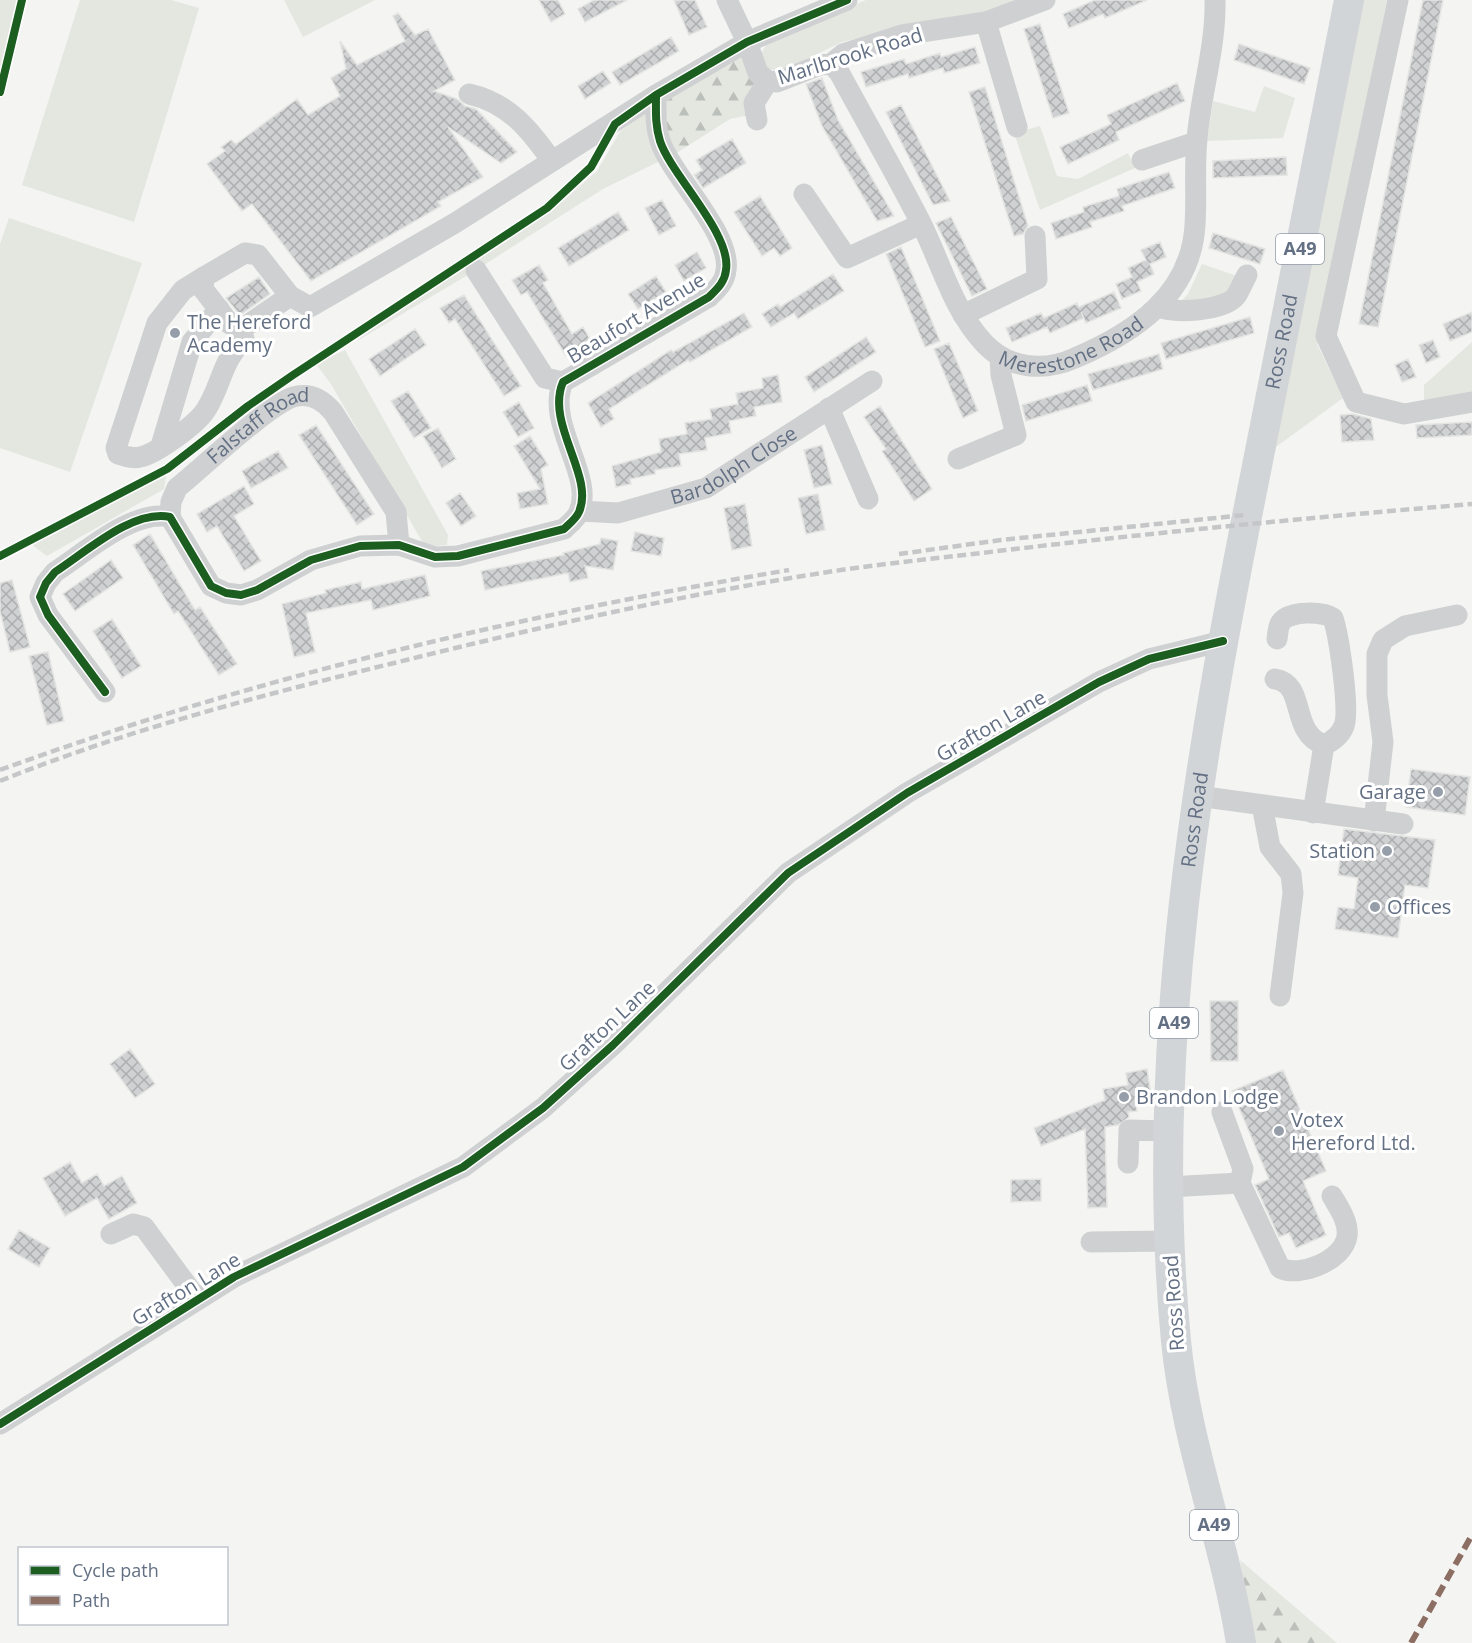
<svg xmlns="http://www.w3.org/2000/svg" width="1472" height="1643" viewBox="0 0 1472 1643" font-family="'Open Sans',sans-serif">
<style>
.grass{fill:#e3e7e0}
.forest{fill:url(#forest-firs)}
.building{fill:url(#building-cross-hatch);stroke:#e4e4e2;stroke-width:1.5}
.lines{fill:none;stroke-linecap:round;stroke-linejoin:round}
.minor{stroke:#cfd0d1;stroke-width:21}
.highway{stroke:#d2d5d8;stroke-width:30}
.rail{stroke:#c5c6c7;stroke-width:4.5;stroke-dasharray:9 4.5;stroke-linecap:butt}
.quiet{stroke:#8d6e63;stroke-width:6;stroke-dasharray:12 6;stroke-linecap:butt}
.cycleway-casing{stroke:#fff;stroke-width:11}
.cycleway{stroke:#1b5e20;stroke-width:8}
.poi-dot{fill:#969eaa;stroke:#fff;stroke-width:2}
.labels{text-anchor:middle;stroke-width:6;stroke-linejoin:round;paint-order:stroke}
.shield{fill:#fff;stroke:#929ba9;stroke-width:1.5}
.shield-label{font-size:18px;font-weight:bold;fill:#637084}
.street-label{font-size:20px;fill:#637084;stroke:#fff}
.poi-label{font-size:20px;fill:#637084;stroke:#fff;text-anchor:start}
</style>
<defs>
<pattern id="forest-firs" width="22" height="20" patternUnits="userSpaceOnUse" patternTransform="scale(1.5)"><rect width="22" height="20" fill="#e3e7e0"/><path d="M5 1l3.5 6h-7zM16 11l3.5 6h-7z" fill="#bcc0bb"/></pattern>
<pattern id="building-cross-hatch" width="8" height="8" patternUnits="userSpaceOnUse" patternTransform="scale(1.5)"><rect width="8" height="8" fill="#d0d1d2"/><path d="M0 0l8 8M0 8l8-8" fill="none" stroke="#acaeb0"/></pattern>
</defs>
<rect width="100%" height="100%" fill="#f4f4f2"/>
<path class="grass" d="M0 0H22L0 92Z
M80 0H171L199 8 134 222 22 185Z
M284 0H375L303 37Z
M866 0H1024L984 16 901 29 842 42 780 72 767 68 761 54 768 41Z
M1358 0H1387L1317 344 1343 398 1269 452Z
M1264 86 1295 98 1283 138 1207 141 1213 101 1255 112Z
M648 111 662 160 603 189 476 270 357 341 378 321 549 213 597 171 621 130Z
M1040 126 1057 176 1078 179 1128 153 1135 168 1040 210 1014 133Z
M9 218 142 263 70 472 0 448V244Z
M1202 264 1240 277 1216 301 1178 304 1188 294Z
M1472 342V413L1424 411V385Z
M345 350 448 535 447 545 435 546 423 543 331 384 316 364Z
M167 469 164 489 47 556 28 542Z"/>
<path class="forest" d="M739 53 754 83 747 102 749 115 730 119 675 154 666 141 663 99Z
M1240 1560 1337 1643H1254Z"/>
<path class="building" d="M539 0H558L565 14 551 22Z
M594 0H627L585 22 578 9Z
M674 0H695L707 27 689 35Z
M1095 0H1147L1105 18 1103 14 1069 28 1063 14Z
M1423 0H1443L1378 327 1359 324Z
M398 13 415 35 428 29 455 80 434 91 457 99 465 106 476 109 517 152 501 163 448 127 483 177 438 202 441 206 311 281 252 204 242 211 207 164 225 151 221 147 231 140 236 144 297 99 308 115 340 96 331 78 346 69 340 41 357 65 405 41 393 16Z
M1040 24 1069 113 1053 118 1024 29Z
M671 37 679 51 620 85 612 72Z
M1239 44 1310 68 1304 84 1234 60Z
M975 47 980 63 944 73 943 68 909 78 908 74 866 87 861 72 904 59 906 64 940 53 941 57Z
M603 71 611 83 585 99 578 86Z
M822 78 838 120 894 216 877 221 822 126 806 84Z
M1177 83 1185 101 1116 132 1119 140 1068 164 1060 147 1111 124 1107 115Z
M985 87 1028 226 1023 234 1014 236 969 92Z
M901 105 950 201 933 205 886 112Z
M732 139 746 163 703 188 694 175 702 170 696 160Z
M1286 157 1287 175 1213 178V161Z
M1169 172 1175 188 1122 206 1124 211 1090 222 1092 227 1056 239 1051 223 1084 212 1083 207 1119 196 1117 189Z
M760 196 792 248 780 256 774 248 762 256 734 212Z
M662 200 676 226 659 235 645 208Z
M618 212 629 230 569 266 558 248Z
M951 217 987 289 972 296 936 223Z
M1213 233 1265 249 1260 264 1209 248Z
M1160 242 1166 257 1150 264 1154 274 1137 282 1141 291 1122 299 1116 284 1132 277 1128 268 1146 260 1141 250Z
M901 247 940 341 925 347 886 254Z
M697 252 706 268 684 281 675 265Z
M539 265 548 280 543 283 572 334 583 327 591 341 566 356 527 292 521 295 512 280Z
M833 274 844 291 798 319 794 313 771 327 762 314 778 304 780 307Z
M656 276 666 292 638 309 628 294Z
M259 277 270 294 240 315 226 298Z
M1114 292 1121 308 1086 323 1081 312 1084 318 1050 333 1047 327 1012 342 1006 328 1041 313 1044 318 1077 303 1079 307Z
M464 295 521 386 504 396 455 319 449 323 440 308Z
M1472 312V332L1450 341 1443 324Z
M744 313 752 327 690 362 688 360 609 409 614 419 601 427 588 403 671 350 673 352Z
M1250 317 1254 333 1166 359 1161 343Z
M415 329 426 345 380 376 369 359Z
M866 337 876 352 814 392 805 377Z
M1433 340 1440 357 1426 363 1419 345Z
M949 343 978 411 963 418 934 349Z
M1159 354 1163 369 1093 390 1088 374Z
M1408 359 1416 377 1402 382 1395 365Z
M778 375 782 402 754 407 756 416 729 421 731 433 705 438 707 450 679 454 681 466 655 470V474L630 479 631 484 616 487 612 466 661 452 659 439 687 434 685 423 712 419 710 409 738 404 736 393 763 388 762 378Z
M1087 385 1092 401 1026 421 1022 405Z
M408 391 431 428 414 438 391 401Z
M519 402 534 428 518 437 503 412Z
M880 406 932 489 914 501 882 451 886 449 864 417Z
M1353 414 1371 419 1374 440 1342 442 1340 415Z
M1472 422V435L1417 438 1416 425Z
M316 425 374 514 357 525 299 435Z
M438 428 456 459 442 468 423 436Z
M530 436 548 465 541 469 548 504 520 509 517 493 540 489 514 446Z
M822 445 832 484 814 488 804 450Z
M278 451 288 468 251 488 242 471Z
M244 486 254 504 234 516 261 561 244 571 217 526 207 532 197 514Z
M460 493 476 516 461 526 446 503Z
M818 494 825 530 806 534 798 498Z
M745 504 752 546 732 550 724 508Z
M635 532 664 538 661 556 631 551Z
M150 534 195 610 200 607 237 664 219 675 178 611 174 614 133 545Z
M601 538 618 541 613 570 585 566 588 578 570 582 568 573 485 590 481 571 564 555 563 553 600 544Z
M111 560 123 578 75 611 63 594Z
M425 575 430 596 373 610 371 600 306 613 315 652 294 657 282 604 326 593 325 590 361 582 362 589Z
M12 580 30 647 10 652 0 611V583Z
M112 619 141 666 122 678 93 631Z
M48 652 64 721 47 725 29 656Z
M1411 769 1470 777 1465 815 1406 807Z
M1344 829 1435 840 1428 888 1405 885 1398 938 1335 929 1338 907 1354 909 1358 878 1338 875Z
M1210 1001H1238V1061H1211Z
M130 1049 155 1084 135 1098 110 1064Z
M1147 1069 1151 1095 1135 1098 1137 1111 1128 1112 1129 1117 1118 1125 1105 1127 1107 1207 1088 1208 1085 1129 1041 1146 1034 1128 1105 1100 1103 1089 1128 1085 1126 1073Z
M1283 1070 1326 1171 1303 1181 1326 1235 1296 1248 1289 1233 1279 1237 1255 1185 1269 1179 1232 1091Z
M70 1162 82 1183 97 1174 104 1186 122 1176 137 1203 109 1219 97 1198 65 1216 43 1178Z
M1041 1179V1201L1011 1202V1180Z
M19 1230 50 1248 39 1267 8 1249Z"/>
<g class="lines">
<g class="minor">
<path d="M727 0 747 42 758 73 768 81 777 82 820 65 831 64 843 54 902 35 986 22 1045 0"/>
<path d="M1398 0 1326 336 1356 402 1404 414 1472 402"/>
<path d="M986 22 1017 127"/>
<path id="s1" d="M831 64 839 72C866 122 895 172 921 223 941 263 953 310 984 343 1008 369 1044 372 1075 358 1134 333 1191 295 1195 225 1197 196 1194 167 1197 139 1201 92 1216 48 1215 0"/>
<path d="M469 94C509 103 530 130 552 161"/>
<path d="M757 120 754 103 768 81"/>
<path d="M1142 160 1196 142"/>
<path d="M804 194 847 258 921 224"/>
<path d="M476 270 545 378 563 382"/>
<path d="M204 277 183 290 157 323 116 448 118 454C125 456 132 459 140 457 156 454 199 423 207 408 222 383 222 361 244 339L240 330"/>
<path d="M290 296 240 330 230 324 203 289 204 277 245 253 258 255 290 296 310 307 455 223 656 95"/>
<path d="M1159 307C1175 314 1224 311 1236 296 1240 290 1243 282 1247 275"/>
<path d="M963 315 1037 279 1035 236"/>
<path d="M829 408 868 499"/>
<path d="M161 446 192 342 219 309"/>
<path d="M958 459 1016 435 1001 375 1000 357"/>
<path id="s2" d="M580 511 618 513 706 488 872 381"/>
<path id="s3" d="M170 517 171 502 177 488C203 467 266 407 293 397 310 392 323 400 333 412L396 512 399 545"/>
<path d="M1275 679C1307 684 1289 732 1324 745 1333 741 1340 736 1344 726 1350 710 1339 636 1333 618 1323 611 1290 611 1282 621 1278 625 1278 633 1277 639"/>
<path d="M105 692 48 615 40 597 46 583 55 572C86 552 133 509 170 517L211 586 226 593 241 595 257 590 311 560 360 546 399 545 435 557 458 556 564 529C569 524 576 519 579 512 595 476 545 424 563 382L709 297C717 289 725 282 726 270 732 234 671 175 660 141 655 125 656 111 656 95L747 42 847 0"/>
<path d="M1198 796 1403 824"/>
<path d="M1262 805 1270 847 1291 874 1293 893 1280 996"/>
<path d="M1313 813 1324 745"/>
<path d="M1374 821 1383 742 1377 695V654L1383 640 1405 626 1457 615"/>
<path d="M1222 1112 1243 1169 1240 1183 1280 1268C1300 1278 1344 1260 1347 1236 1349 1222 1339 1208 1332 1196"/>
<path d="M1128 1163 1129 1130 1169 1131"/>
<path d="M1169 1187 1240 1183"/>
<path d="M111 1234 133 1224 144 1227 197 1299"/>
<path d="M1091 1242 1170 1241"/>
<path d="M0 1424 234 1277 463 1167 543 1108 613 1045 788 873 907 793 1099 682 1149 659 1223 641"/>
</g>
<path class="highway" id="s4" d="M1241 1643C1225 1541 1186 1444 1176 1341 1148 1050 1198 760 1255 476 1286 318 1318 159 1349 0"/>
<path class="rail" d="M899 554 1001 540 1245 515
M0 770C255 677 522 615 789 570
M0 781C126 730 259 696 390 664 539 627 689 593 841 570 896 562 951 557 1006 550 1161 532 1316 517 1472 504"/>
<path class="quiet" d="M1411 1643 1472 1535"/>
<defs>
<path id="cycleway" d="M0 92 22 0
M0 556 167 469 248 406 293 375 547 208 591 167 615 124 656 95
M105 692 48 615 40 597 46 583 55 572C86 552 133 509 170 517L211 586 226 593 241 595 257 590 311 560 360 546 399 545 435 557 458 556 564 529C569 524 576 519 579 512 595 476 545 424 563 382L709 297C717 289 725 282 726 270 732 234 671 175 660 141 655 125 656 111 656 95L747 42 847 0
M0 1424 234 1277 463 1167 543 1108 613 1045 788 873 907 793 1099 682 1149 659 1223 641"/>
</defs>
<use href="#cycleway" class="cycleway-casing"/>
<use href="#cycleway" class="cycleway"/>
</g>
<g class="poi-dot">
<circle cx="175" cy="333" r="6"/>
<circle cx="1438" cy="792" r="6"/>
<circle cx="1387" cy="851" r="6"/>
<circle cx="1375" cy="907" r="6"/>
<circle cx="1124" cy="1097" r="6"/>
<circle cx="1279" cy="1131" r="6"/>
</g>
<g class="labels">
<g class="shield">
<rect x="1276" y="234" width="48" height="30" rx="4.5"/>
<rect x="1150" y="1008" width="48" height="30" rx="4.5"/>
<rect x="1190" y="1510" width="48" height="30" rx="4.5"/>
</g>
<g class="shield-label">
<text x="1300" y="255">A49</text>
<text x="1174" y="1029">A49</text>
<text x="1214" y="1531">A49</text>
</g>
<g class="street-label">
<text transform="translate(850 56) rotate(-17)" y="7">Marlbrook Road</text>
<text transform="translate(636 318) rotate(-31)" y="7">Beaufort Avenue</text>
<text dy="7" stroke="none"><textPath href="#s1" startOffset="417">Merestone Road</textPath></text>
<text dy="7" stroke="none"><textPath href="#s4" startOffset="1318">Ross Road</textPath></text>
<text dy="7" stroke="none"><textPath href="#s3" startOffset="134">Falstaff Road</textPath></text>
<text dy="7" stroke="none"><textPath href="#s2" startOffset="164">Bardolph Close</textPath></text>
<text transform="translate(991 726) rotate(-30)" y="7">Grafton Lane</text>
<text dy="7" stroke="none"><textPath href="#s4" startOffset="832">Ross Road</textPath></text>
<text transform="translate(607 1026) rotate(-43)" y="7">Grafton Lane</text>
<text transform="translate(186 1289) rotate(-31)" y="7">Grafton Lane</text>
<text transform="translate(1174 1303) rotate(-94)" y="7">Ross Road</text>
</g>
<g class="poi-label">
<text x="187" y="329">The Hereford<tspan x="187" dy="23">Academy</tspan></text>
<text x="1426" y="799" text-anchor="end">Garage</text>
<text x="1375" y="858" text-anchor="end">Station</text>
<text x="1387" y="914">Offices</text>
<text x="1136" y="1104">Brandon Lodge</text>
<text x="1291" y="1127">Votex<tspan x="1291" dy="23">Hereford Ltd.</tspan></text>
</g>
</g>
<rect x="18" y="1547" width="210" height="78" fill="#ffffff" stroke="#c1c6ce" stroke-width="1.5"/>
<rect x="30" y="1566" width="30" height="9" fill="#1b5e20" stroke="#c1c6ce" stroke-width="1.5"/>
<text x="72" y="1577" font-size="18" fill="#637084">Cycle path</text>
<rect x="30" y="1596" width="30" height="9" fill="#8d6e63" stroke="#c1c6ce" stroke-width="1.5"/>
<text x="72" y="1607" font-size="18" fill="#637084">Path</text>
</svg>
